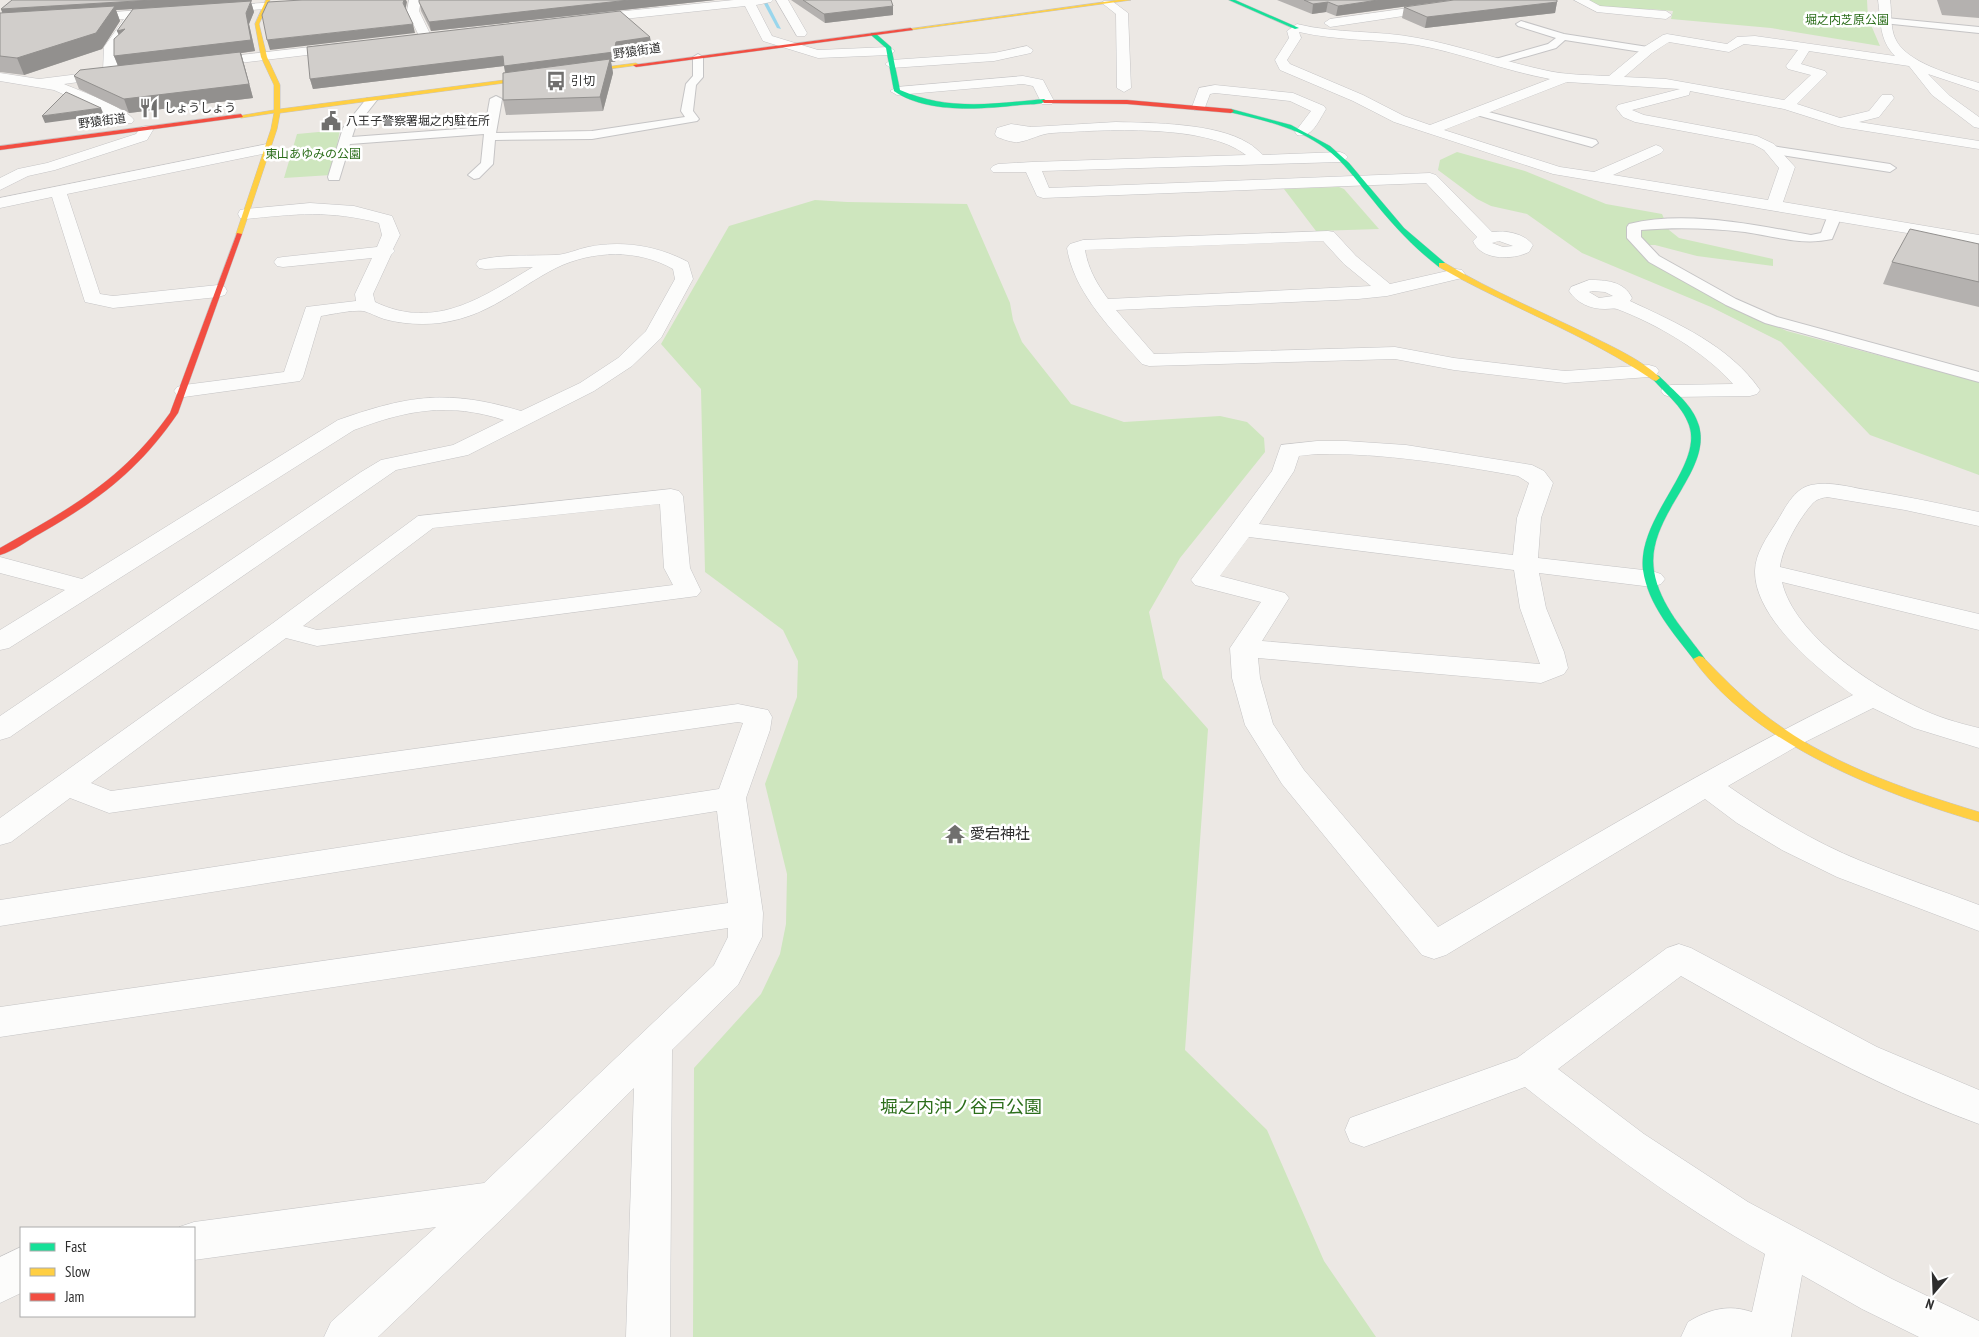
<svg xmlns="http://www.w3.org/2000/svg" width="1979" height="1337" viewBox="0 0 1979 1337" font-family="'PT Sans Narrow','Noto Sans JP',sans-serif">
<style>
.green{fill:#cee6be}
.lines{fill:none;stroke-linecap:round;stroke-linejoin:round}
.stream{fill:#99d6ec;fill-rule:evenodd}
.lane-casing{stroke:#c5c4c5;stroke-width:2}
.street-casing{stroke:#c5c4c5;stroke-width:1}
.fast-casing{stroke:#c5c4c5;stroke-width:1}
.slow-casing{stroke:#c5c4c5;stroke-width:1}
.jam-casing{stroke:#c5c4c5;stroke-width:1}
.lane{fill:#fcfcfb;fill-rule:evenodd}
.street{fill:#fcfcfb;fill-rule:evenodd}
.fast{fill:#16e098;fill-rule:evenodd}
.slow{fill:#ffcf43;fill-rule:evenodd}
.jam{fill:#f24e42;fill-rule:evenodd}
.wall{fill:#b4b1af}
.shaded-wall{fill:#92908e}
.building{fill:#d1cecb;stroke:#92908e}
.labels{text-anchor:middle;stroke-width:5;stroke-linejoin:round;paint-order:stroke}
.far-park-label{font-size:12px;fill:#2c6e1b;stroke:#fff}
.far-street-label{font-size:12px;fill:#2e2e2e;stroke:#fff}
.far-poi-label{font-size:12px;fill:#2e2e2e;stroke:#fff;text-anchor:start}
.poi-label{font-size:15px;fill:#2e2e2e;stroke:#fff;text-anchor:start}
.near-park-label{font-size:18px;fill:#2c6e1b;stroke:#fff}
</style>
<rect width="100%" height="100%" fill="#ece8e4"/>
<path class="green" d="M1588 0H1867L1868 18 1880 46 1771 28 1671 19 1673 11 1650 9 1651 13 1603 8Z
M340 130 331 175 284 178 297 134Z
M1457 152 1525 171 1606 204 1662 214 1669 230 1679 238 1773 259V266L1697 256 1655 245H1634L1661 268 1720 302 1787 331 1979 382V475L1870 435 1781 342 1711 307 1582 253 1527 214 1491 206 1477 199 1438 170 1440 160Z
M1339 187 1344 189 1379 229 1316 231 1284 189Z
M815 200 847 202 967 204 1010 303 1013 320 1022 342 1071 404 1124 422 1220 416 1247 422 1264 438 1265 452 1180 558 1149 612 1163 678 1208 729 1185 1050 1267 1130 1324 1261 1376 1337H693L694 1068 761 994 780 954 786 924 787 874 765 784 797 697 798 661 783 630 705 572 701 389 661 344 729 226Z"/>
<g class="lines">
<path class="stream" d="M762 0H766L781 29 777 28Z"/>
<defs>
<path id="lane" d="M1886 18 1979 27V33L1883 23 1881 21Z
M1521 21 1564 34 1648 47 1653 50 1648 53 1565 40 1556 48 1500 64H1492L1491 62 1492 60 1548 44 1556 38 1518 26 1516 24Z
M698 54 703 57V77L696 85 693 111 699 119 697 121 592 139 495 140 493 164 479 178 474 179 468 175 481 163 484 134 350 144 339 180H329L328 177 343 128 367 98H375L377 100 355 128 352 137 485 127 490 99 496 96 502 99 496 133 592 131 685 117 681 111 686 84 693 76V57Z
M1477 109 1596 140 1598 143 1592 147 1473 114 1471 112 1473 110Z
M1772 146 1890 164 1896 168 1890 172 1768 153 1766 150Z
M1835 211 1842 215 1832 239C1802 246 1774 236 1745 232 1710 228 1676 227 1641 230V237L1659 256 1736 299 1777 317 1979 372V382L1765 323 1726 305 1649 262 1627 238V227L1629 224C1686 210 1754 225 1811 235L1821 233 1828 215Z"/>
<path id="street" d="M310 0H375L369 3 216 12 210 9 216 6Z
M409 0H421L419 11 432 38 430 41 426 42 420 38 407 11Z
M734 0H773L771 2 756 5 772 36 818 50 889 47 895 51 889 55 818 58 763 41 745 6 586 23 580 19 586 15Z
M776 0H788L807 33 805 36H797Z
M1466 0H1496L1490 3 1330 27 1324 23 1330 19Z
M1574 0H1589L1600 6 1666 11 1672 15 1666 19 1597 12Z
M1878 0H1890C1892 12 1890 27 1895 38 1905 63 1956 76 1979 83V91L1928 74 1950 96 1979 117V128L1974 127 1932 95 1909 66 1809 51 1801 64 1825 71 1827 74 1797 104 1840 118 1869 111 1882 95H1892L1894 98 1879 117 1859 122 1979 141V149L1841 127 1784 109 1690 91 1689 95 1632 110 1644 115 1757 136 1774 144 1795 167 1783 202 1979 235V245L1553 174 1394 122 1353 101 1280 70 1275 60 1289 38 1287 31 1297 24C1337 34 1378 30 1418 38 1461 46 1502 61 1544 70 1565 75 1587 75 1609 76L1644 47 1663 35 1667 34 1727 44 1737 37 1755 36 1895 56C1879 40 1881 21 1878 0ZM1299 32C1338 41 1378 39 1417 45 1462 53 1505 71 1550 79L1430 125 1404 116 1363 95 1290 64 1287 60 1301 38ZM1669 42 1729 52 1744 44 1798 50 1786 66 1788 69 1811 75 1784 100 1666 79 1624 77 1652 53ZM1567 82 1680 89 1618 105 1616 108 1623 117 1635 122 1753 144 1764 150 1779 168 1768 200 1613 175 1661 153 1664 150 1661 147 1656 145 1594 172 1560 167 1444 130Z
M1104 1H1112L1128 13 1131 88 1124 92 1117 88 1116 14 1102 3Z
M166 8 170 10 172 12 170 14 136 18 116 47 118 74 116 77 64 84C80 91 125 107 134 120L132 123H122L109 115 54 90 0 81V73L39 79 103 71 104 47 124 19 81 22 77 21 75 18 77 15Z
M345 43 349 44 351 47 349 50 206 67 200 63 206 59Z
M1027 46 1033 50 1031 53 994 61 891 68 885 64 891 60 994 53Z
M1023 76 1043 80 1054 101 1052 104H1042L1033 86 1023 84 897 95 890 91 897 87Z
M1215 85 1293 93 1324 106 1326 109C1319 120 1312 139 1297 135L1295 132 1311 111 1290 101 1215 93 1210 94 1204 110H1194L1192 107 1199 88Z
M1116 122C1153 123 1216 123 1248 143 1254 146 1258 151 1263 155L1340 152 1345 154 1348 157 1345 160 1340 162 1042 171 1049 188 1430 173 1436 175 1492 232C1505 230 1524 233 1533 245L1529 252C1513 260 1481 261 1473 241L1477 237 1426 183 1043 198 1037 196 1026 172H993L990 169 993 166 998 164 1032 162 1246 155C1206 123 1101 130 1052 133 1039 134 1031 140 1019 142 1012 143 1003 139 997 137L995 134 997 128 1011 124 1031 127ZM1499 241 1513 246 1503 247 1492 243Z
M146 126 151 127 153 130 147 140 55 170 28 176 0 190V178L18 169 47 163 136 134 141 127Z
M267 144 272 146 275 149 272 152 67 194 100 294 113 296 218 285 225 287 227 291 225 295 218 297 113 308 85 302 52 197 0 208V198Z
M310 203 354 206 392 216 400 235 393 249 395 251 391 255 373 294 375 302C436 331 482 297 533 267L485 269 479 268 476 264 479 260C503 254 531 256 555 255 565 255 578 249 588 247 623 240 658 246 688 262L693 279 661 338 632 366 594 391 468 455 396 470 10 737 0 740V716L361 472 381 460 453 445 504 420C448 402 407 410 354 430L9 648 0 650V630L65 590 0 573V557L82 579 338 420C409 395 448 389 521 411L580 383 618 358 646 331 675 279 673 269C638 249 593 250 556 268 515 289 490 316 440 323 422 325 402 324 384 319 377 317 369 312 363 311 350 310 334 314 321 316L303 377 300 381 184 397 177 395 174 391 177 387 184 385 284 372 306 307 356 301 355 294 372 258 283 267 277 266 274 262 277 258 283 257 377 247 382 235 379 223C331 210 294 214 246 219L240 218 238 214 240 210 246 209Z
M1328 231 1334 232 1356 256 1390 284 1456 269 1462 270 1465 274 1462 278 1387 296 1358 299 1116 310 1154 354 1395 347 1454 358 1565 371 1649 365 1656 367 1659 371 1656 375 1649 377 1565 383 1454 370 1395 359 1149 366 1142 364C1113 331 1074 293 1067 248L1070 244 1083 240ZM1323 241 1344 264 1371 286 1108 299C1097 284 1088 269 1085 250Z
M1589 280C1606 280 1624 281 1632 298L1630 301C1677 323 1730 346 1760 390L1757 394 1750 396 1671 397 1664 395 1661 391 1664 387 1671 385 1733 384C1705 352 1657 324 1617 309 1613 308 1609 309 1605 309 1590 309 1577 303 1569 291L1571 287ZM1592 291 1605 292 1613 296 1599 298 1589 292Z
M1317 441H1346L1406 445 1532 465 1544 471 1553 483 1541 518 1538 558 1652 571 1661 574 1665 579 1661 584 1652 587 1539 573 1546 608 1564 652 1568 668 1564 674 1541 683 1258 658 1260 678 1273 724 1304 770 1438 927C1575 847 1711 764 1853 695 1819 670 1754 618 1755 571 1755 554 1767 537 1776 523 1785 509 1793 489 1811 485 1830 481 1849 487 1867 490 1905 496 1942 504 1979 512V526L1905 510 1827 497C1822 498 1817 499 1813 503 1800 517 1782 548 1780 567L1979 614V630L1782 582C1794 635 1871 685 1917 707 1937 717 1958 723 1979 728V748L1914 728 1873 708 1799 745 1728 786C1770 815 1814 842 1861 861 1900 877 1940 890 1979 905V931L1837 877 1782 850 1737 823 1705 799 1446 955 1434 959 1422 955 1282 784 1245 725 1232 678 1230 648 1261 602 1195 585 1191 580 1272 471 1281 445ZM1317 454C1385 453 1451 464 1518 476L1529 483 1517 518 1513 555 1259 524 1294 471 1299 456ZM1249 537 1514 570 1520 608 1540 664 1262 641 1289 598 1285 593 1220 576Z
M671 489 679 491 683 496 690 568 701 591 697 596 317 646 286 638 91 783 111 791 738 704 768 710 772 717 770 730 746 798 763 913 762 937 738 985 672 1050 670 1337H626L634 1088 508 1213 378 1337H324L331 1322 436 1227 194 1260V1228L179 1227 194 1222 484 1183 714 965 728 937V928L0 1037V1007L728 903 717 811 0 926V900L719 789 743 723 738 722 109 813 70 798 11 842 0 845V818L273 623 418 516ZM660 504 664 568 673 585 317 630 303 626 433 528Z
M1679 944 1691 948 1877 1047 1979 1090V1124C1874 1086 1778 1031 1681 976L1558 1069 1644 1134 1748 1202 1892 1279 1979 1321V1337H1919L1862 1309 1802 1275 1791 1337H1681L1688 1322C1709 1309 1729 1304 1752 1312L1765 1254C1679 1205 1603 1148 1525 1087L1364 1147 1350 1142 1345 1130 1350 1118 1517 1058 1667 948Z
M21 1247V1293L0 1303V1257Z"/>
<path id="fast" d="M1229 0H1235L1299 28 1295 29Z
M871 33H875L891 47 900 90C948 111 993 104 1044 99L1047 101C1040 105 1029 104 1020 105 982 109 927 114 894 91L886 48 871 35Z
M1231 109 1291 125 1330 146 1349 163 1404 228 1445 263V267H1439C1413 247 1392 224 1372 199 1357 181 1344 162 1325 148 1296 127 1263 120 1229 112Z
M1656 375 1659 376C1674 391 1693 405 1699 426 1712 472 1645 517 1654 571 1660 606 1685 631 1705 659L1699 662 1695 661C1674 634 1648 605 1643 570 1637 517 1704 466 1689 425 1682 405 1665 394 1652 378Z"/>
<path id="slow" d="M266 0H270L259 24 267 57 280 85V109L636 63 639 65 280 113 277 129 242 234 239 236 236 234 271 129 274 113 241 118 238 116 274 110V85L261 57 255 24Z
M1118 0H1131L911 30 909 29Z
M1439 263H1445C1493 292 1545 313 1595 338 1615 348 1645 362 1660 378L1656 381 1653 380C1586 334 1509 307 1439 267Z
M1699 656 1703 657C1721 676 1740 695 1761 712 1824 762 1903 789 1979 812V822C1881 793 1755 745 1693 659Z"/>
<path id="jam" d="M911 28 913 30 636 67 633 65Z
M1042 100H1127L1231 109 1234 111 1231 113 1127 104 1044 103Z
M241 114 243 117 0 150V146Z
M237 233 242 234 178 413C139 470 100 499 41 533 28 540 14 551 0 555V548C69 509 123 480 170 413Z"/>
</defs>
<use href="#lane" class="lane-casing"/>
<use href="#street" class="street-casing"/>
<use href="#fast" class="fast-casing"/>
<use href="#slow" class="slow-casing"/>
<use href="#jam" class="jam-casing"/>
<use href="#lane" class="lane"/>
<use href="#street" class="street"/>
<use href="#fast" class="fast"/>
<use href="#slow" class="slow"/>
<use href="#jam" class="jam"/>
</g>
<path class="wall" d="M12 0H252L251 2 254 12 249 24 255 51 241 53 253 98 129 113 79 89 74 76 118 66 114 56 119 34 117 31 133 9 116 10 120 21 102 49 24 75 0 72V13H3L1 9Z
M419 0H715L431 31 421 11Z
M791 0H891L893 6V15L825 23Z
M1277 0H1452L1336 16 1326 12 1312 14Z
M1937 0H1979V18L1942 15Z
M1557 2 1555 13 1425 28 1402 18 1404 7Z
M652 47 618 52 615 62H611L613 73 603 111 506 115 503 100 505 73 504 66 313 89 310 79Z
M1979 244V307L1883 284 1892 262Z"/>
<path class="shaded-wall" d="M153 0H252L251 2 254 12 249 24 255 51 241 53 253 98 129 113 124 99 119 68 114 56 246 13 251 2 116 10 120 21 102 49 24 75 17 58 1 9Z
M404 0H406L407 2 405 12 403 3Z
M629 0H715L431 31 429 22Z
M1378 0H1452L1336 16 1338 6Z
M1328 2 1326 12 1312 14 1313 4Z
M1557 2 1555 13 1425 28 1427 17Z
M893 6V15L825 23 824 14Z
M413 24 415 33 270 50 267 40Z
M125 29 122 42 117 31Z
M650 37 652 47 618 52 615 62H611L613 73 603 111 600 97 506 76 504 66 313 89 310 79Z
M101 108 104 115 45 123 42 116Z"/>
<path class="building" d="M12 0H153L1 9Z
M302 0H404L403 3 413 24 267 40 262 15 268 2Z
M419 0H629L429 22 419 2Z
M803 0H891L893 6 824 14Z
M1304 0H1378L1338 6 1328 2 1313 4Z
M1454 0H1557V2L1427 17 1404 7Z
M251 1 246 13 251 40 114 56V39L125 29 117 31 133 9Z
M115 6 96 33 17 58 0 56V13Z
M620 11 650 37 616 42 614 52 504 66 503 56 310 79 307 47Z
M240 52 249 84 124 99 74 76 80 70Z
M610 59 600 97 503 100V73Z
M66 92 101 108 42 116Z
M1910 229 1979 244V282L1892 262Z"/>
<defs>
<symbol id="bus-bare" viewBox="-9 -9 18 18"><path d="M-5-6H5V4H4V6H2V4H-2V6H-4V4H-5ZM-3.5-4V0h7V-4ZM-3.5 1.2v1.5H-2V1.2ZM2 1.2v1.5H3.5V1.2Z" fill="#706f6e" stroke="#fff" stroke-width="2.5" paint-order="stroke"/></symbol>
<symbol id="restaurant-bare" viewBox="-9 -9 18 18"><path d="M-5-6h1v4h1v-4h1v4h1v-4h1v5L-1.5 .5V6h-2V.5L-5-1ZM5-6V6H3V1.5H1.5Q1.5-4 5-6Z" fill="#706f6e" stroke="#fff" stroke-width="2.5" paint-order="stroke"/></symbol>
<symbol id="civic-bare" viewBox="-9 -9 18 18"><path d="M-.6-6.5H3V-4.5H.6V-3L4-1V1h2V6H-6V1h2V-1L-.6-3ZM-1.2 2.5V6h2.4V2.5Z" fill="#706f6e" stroke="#fff" stroke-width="2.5" paint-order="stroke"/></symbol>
<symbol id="temple-bare" viewBox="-9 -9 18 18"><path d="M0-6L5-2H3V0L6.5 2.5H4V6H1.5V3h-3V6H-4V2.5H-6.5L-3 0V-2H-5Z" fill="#706f6e" stroke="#fff" stroke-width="2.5" paint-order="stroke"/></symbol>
</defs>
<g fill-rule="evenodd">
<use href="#bus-bare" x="542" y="67" width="28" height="28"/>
<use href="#restaurant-bare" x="135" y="94" width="28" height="28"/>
<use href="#civic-bare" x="317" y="107" width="28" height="28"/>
<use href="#temple-bare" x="941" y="820" width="28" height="28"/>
</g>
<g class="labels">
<g class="far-park-label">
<text x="1847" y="24">堀之内芝原公園</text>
<text x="313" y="158">東山あゆみの公園</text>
</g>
<g class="far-street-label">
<text transform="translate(637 51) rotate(-8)" y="4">野猿街道</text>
<text transform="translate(102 121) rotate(-7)" y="4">野猿街道</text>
</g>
<g class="far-poi-label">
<text x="571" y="85">引切</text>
<text x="164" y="112">しょうしょう</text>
<text x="346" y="125">八王子警察署堀之内駐在所</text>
</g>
<g class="poi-label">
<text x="970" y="839">愛宕神社</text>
</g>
<g class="near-park-label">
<text x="961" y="1113">堀之内沖ノ谷戸公園</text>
</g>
</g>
<rect x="20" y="1227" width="175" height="90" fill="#ffffff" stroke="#ababab"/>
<rect x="30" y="1243" width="25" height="8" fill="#16e098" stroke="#ababab"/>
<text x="65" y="1252" font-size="15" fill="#2e2e2e">Fast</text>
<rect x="30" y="1268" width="25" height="8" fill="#ffcf43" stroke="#ababab"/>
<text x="65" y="1277" font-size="15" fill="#2e2e2e">Slow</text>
<rect x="30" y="1293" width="25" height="8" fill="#f24e42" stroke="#ababab"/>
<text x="65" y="1302" font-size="15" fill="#2e2e2e">Jam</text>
<g transform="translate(1934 1292) rotate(199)" stroke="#ffffff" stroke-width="4" paint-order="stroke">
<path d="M0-4L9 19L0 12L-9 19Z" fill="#2e2e2e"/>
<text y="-8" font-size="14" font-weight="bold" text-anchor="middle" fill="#2e2e2e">N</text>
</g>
</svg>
